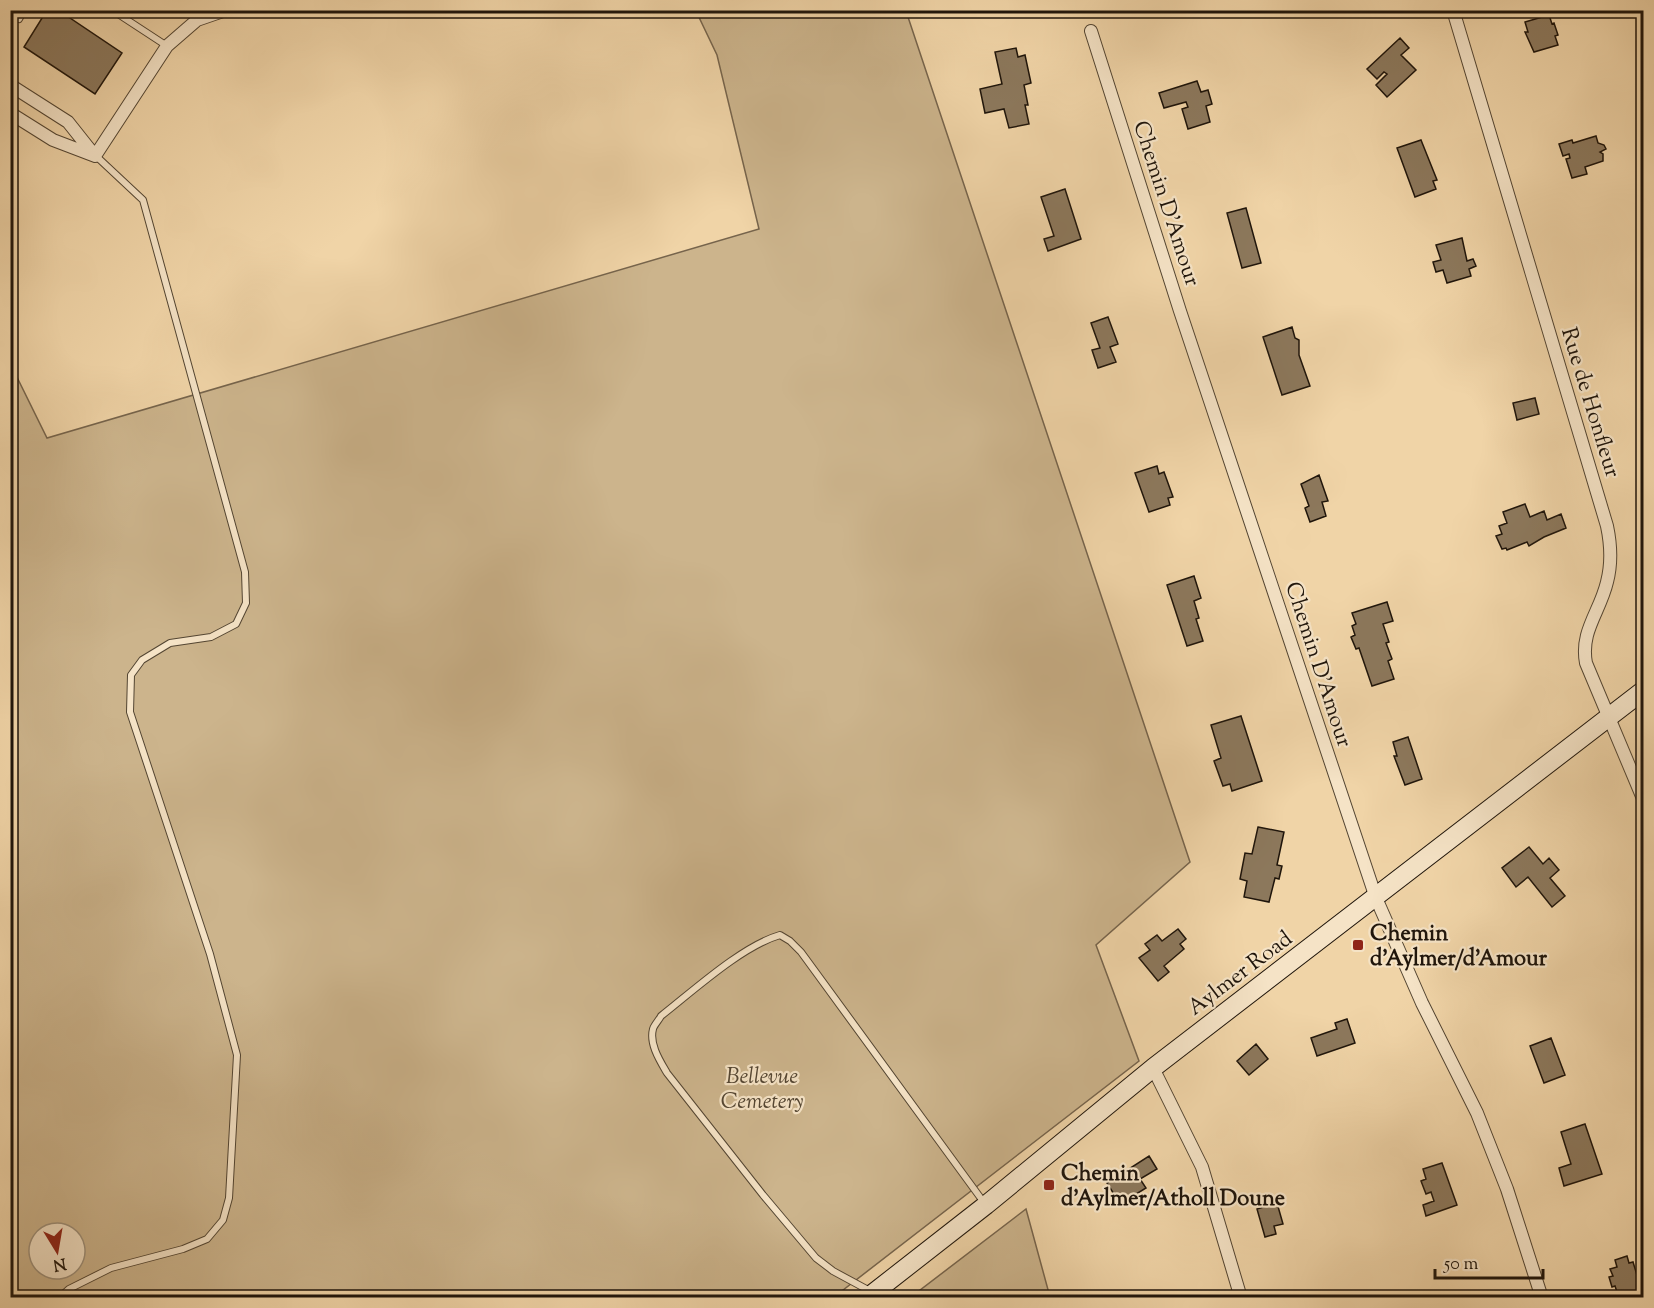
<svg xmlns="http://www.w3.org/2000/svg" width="1654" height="1308" viewBox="0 0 1654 1308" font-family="'Sorts Mill Goudy',serif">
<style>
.green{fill:#ccb48c;stroke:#76644c;stroke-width:1.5;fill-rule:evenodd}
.building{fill:#8c785c;stroke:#1f150b;stroke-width:1.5}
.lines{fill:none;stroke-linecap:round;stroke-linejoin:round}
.lane-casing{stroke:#534532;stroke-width:8}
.street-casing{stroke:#534532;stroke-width:14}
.secondary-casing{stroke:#1f150b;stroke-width:20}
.lane{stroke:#f5e3c6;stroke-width:6}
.street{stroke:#f5e3c6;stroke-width:12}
.secondary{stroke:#f5e3c6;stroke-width:18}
.poi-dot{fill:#8f2418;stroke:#f5e3c6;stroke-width:2}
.labels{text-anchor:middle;stroke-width:4.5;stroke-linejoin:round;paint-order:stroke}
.street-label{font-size:22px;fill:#1f150b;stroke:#f5e3c6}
.poi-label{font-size:22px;font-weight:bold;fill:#1f150b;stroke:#f5e3c6;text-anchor:start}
.park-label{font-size:22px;font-style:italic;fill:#534532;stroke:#f5e3c6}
</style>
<rect width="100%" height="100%" fill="#f0d4a7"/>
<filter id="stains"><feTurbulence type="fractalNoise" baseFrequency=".00333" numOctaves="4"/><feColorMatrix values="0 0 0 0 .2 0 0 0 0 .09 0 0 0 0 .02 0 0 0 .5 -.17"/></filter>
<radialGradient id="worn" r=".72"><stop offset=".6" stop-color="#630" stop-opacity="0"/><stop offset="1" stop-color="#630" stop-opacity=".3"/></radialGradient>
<path class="green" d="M696 11H906L1190 862 1096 945 1139 1061 834 1297H11L10 363 47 438 759 229 717 55ZM39 1233H75V1269H39Z
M1026 1209 1050 1297H911Z"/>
<path class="building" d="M47 10H58L122 53 95 94 24 47Z
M1549 15 1552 24 1554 23 1558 35 1555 36 1558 45 1534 52 1525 32H1528L1525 22Z
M1400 38 1409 48 1401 55 1416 70 1387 97 1376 85 1387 74 1384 72 1377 79 1367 69Z
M1016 48 1018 57 1025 55 1031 83 1024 85 1028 105H1025L1029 124 1009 128 1004 109 985 113 980 89 1002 84 995 52Z
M1197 81 1201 92 1208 90 1212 104 1206 106 1210 122 1188 129 1182 109 1188 107 1186 102 1164 108 1159 93Z
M1596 136 1598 143 1604 145 1606 149 1600 152 1603 154V161L1585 167 1587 174 1572 178 1566 159 1570 158 1569 154 1563 156 1559 144 1572 140 1573 143Z
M1421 140 1437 180 1433 181 1436 189 1415 197 1397 148Z
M1065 189 1081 239 1048 251 1044 239 1054 236 1041 197Z
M1246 208 1261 263 1242 268 1227 213Z
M1462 238 1467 261 1473 259 1476 266 1469 269 1471 276 1447 283 1443 270 1436 272 1433 262 1441 260 1436 245Z
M1108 317 1118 344 1110 347 1116 362 1098 368 1092 350 1100 348 1091 323Z
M1292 327 1295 338 1299 340V355L1310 386 1282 395 1263 337Z
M1535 398 1539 414 1517 420 1513 403Z
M1157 466 1159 474 1164 472 1173 497 1168 498 1170 505 1149 512 1135 473Z
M1319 475 1328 501 1322 502 1326 516 1310 522 1305 508 1309 506 1301 484Z
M1525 504 1530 517 1544 511 1547 520 1561 514 1566 528 1544 537 1529 546 1527 542 1507 550 1506 548 1502 549 1496 536 1502 534 1499 526 1507 523 1503 512Z
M1194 576 1201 598 1194 601 1199 618 1196 619 1203 641 1187 646 1167 585Z
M1387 602 1393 621 1383 624 1389 642 1386 643 1392 659 1388 661 1394 679 1372 686 1359 648 1356 649 1351 637 1355 635 1352 626 1356 624 1352 613Z
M1241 716 1262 781 1232 791 1230 784 1223 786 1214 761 1221 758 1211 725Z
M1408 737 1422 779 1405 785 1394 756H1397L1393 742Z
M1258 827 1284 832 1277 865 1282 866 1279 879 1275 878 1269 902 1244 897 1247 881 1240 879 1245 853 1252 854Z
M1529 847 1543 864 1549 858 1559 870 1550 878 1565 896 1552 907 1528 877 1516 887 1502 868Z
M1178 929 1186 939 1180 944 1184 949 1164 966 1169 972 1158 981 1139 958 1150 950 1145 944 1157 935 1162 941Z
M1347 1019 1355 1043 1317 1056 1311 1038 1337 1029 1335 1023Z
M1551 1038 1565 1075 1544 1083 1530 1046Z
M1256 1044 1268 1059 1249 1075 1237 1061Z
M1585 1124 1602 1174 1564 1186 1559 1168 1571 1164 1561 1132Z
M1149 1156 1157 1169 1140 1179 1146 1188 1120 1204 1107 1183Z
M1442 1163 1457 1205 1426 1216 1423 1205 1434 1201 1431 1192 1426 1194 1421 1181 1426 1179 1423 1169Z
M1277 1203 1283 1224 1274 1226 1276 1234 1265 1237 1257 1209Z
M1627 1256 1629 1263 1633 1262 1644 1298H1619L1615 1286 1612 1287 1609 1277 1613 1276 1610 1269 1617 1267 1615 1260Z"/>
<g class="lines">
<defs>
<path id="lane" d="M112 10 167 46
M19 19 24 10
M870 1291 833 1271 816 1258 763 1195 667 1073C660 1061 649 1044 653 1029 654 1025 659 1020 661 1016 693 991 742 946 780 935L790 941 801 952 985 1204
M59 1298 69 1289 111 1268 183 1249 207 1239 223 1220 229 1198 237 1055 210 954 130 712 131 675 142 660 170 643 211 637 236 624 246 603 245 572 143 200 96 156"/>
<path id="street" d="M1453 10 1607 526C1611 545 1612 563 1607 582 1600 612 1580 631 1586 663L1644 801
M1091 31 1180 311 1376 898 1422 1003 1477 1113 1507 1189 1542 1298
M10 85 68 122 95 156 53 140 10 113
M95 156 167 46 197 20 226 10
M1153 1068 1202 1167 1241 1298"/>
<path id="secondary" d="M867 1298 986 1205 1153 1068 1644 690"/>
</defs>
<use href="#lane" class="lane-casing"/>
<use href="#street" class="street-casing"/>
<use href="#secondary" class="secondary-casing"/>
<use href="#lane" class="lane"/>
<use href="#street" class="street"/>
<use href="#secondary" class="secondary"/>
</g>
<g class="poi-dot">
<rect x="1352" y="939" width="12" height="12" rx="3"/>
<rect x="1043" y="1179" width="12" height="12" rx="3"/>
</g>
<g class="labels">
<g class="street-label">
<text transform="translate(1168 203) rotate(72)" y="8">Chemin D'Amour</text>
<text transform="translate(1592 402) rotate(73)" y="8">Rue de Honfleur</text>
<text transform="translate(1320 664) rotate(72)" y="8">Chemin D'Amour</text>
<text transform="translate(1239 972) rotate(-37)" y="8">Aylmer Road</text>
</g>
<g class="poi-label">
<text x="1370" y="940">Chemin<tspan x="1370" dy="25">d'Aylmer/d'Amour</tspan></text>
<text x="1061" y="1180">Chemin<tspan x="1061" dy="25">d'Aylmer/Atholl Doune</tspan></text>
</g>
<g class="park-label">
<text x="762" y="1083">Bellevue<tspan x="762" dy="25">Cemetery</tspan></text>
</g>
</g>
<rect width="1654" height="1308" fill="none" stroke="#f0d4a7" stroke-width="36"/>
<rect x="12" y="12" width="1630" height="1284" fill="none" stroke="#1f150b" stroke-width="3"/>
<rect x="18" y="18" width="1618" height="1272" fill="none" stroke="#1f150b" stroke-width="1.5"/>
<g transform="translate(57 1251) rotate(169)"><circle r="28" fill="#f5e3c6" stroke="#9f917b" stroke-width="1.5"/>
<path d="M0-4.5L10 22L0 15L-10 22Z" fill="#8f2418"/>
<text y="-9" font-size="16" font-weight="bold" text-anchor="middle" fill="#1f150b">N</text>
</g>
<path d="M1435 1269v9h108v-9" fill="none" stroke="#1f150b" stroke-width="3"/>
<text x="1444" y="1269" font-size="18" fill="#1f150b" stroke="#f5e3c6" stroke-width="4.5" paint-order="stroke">50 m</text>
<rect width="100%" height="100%" filter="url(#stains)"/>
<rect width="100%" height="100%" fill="url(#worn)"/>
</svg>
